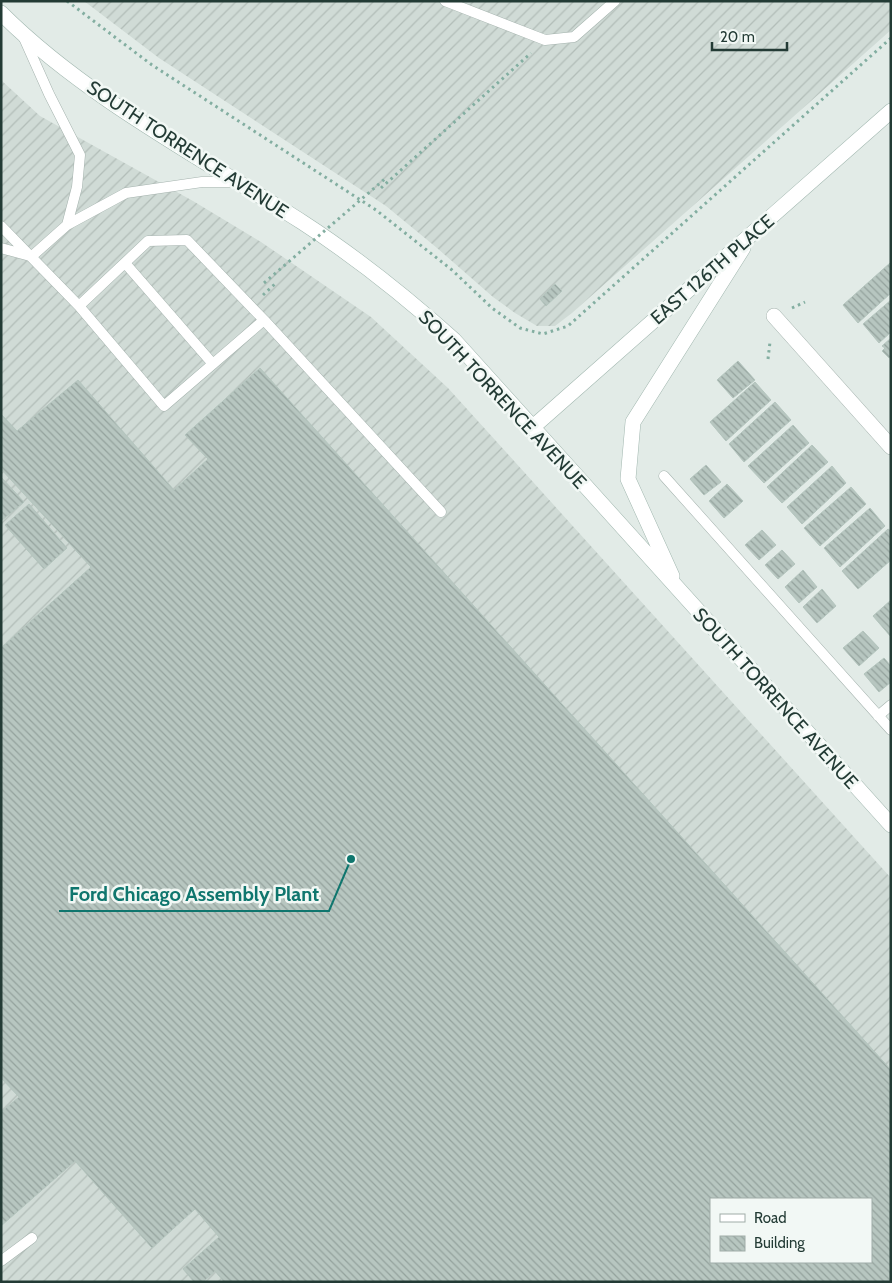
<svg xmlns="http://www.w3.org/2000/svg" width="892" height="1283" viewBox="0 0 892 1283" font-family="Cabin,sans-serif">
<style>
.industrial{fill:url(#industrial-furrows);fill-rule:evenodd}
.building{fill:url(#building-back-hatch);stroke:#b4c5be;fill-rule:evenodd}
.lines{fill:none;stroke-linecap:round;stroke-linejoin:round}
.lane-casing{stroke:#a5b3ae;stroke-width:11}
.street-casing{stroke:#a5b3ae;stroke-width:16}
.secondary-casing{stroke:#a1b7af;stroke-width:16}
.path{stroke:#83aea1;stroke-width:3;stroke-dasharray:2.5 4;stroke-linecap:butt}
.lane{stroke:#fff;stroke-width:10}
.street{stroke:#fff;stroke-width:15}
.secondary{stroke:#fff;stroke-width:15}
.path-bridge{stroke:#83aea1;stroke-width:3;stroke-dasharray:2.5 4;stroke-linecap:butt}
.labels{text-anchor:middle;stroke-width:5;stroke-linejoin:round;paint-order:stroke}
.street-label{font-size:19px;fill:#233b35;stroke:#f2f8f5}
.leader{fill:none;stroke:#0f766e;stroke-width:2}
.callout-dot{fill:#0f766e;stroke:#f2f8f5;stroke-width:2}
.callout-label{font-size:20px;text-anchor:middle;font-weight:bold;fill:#0f766e;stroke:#f2f8f5;stroke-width:5;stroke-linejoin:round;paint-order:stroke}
</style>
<defs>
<pattern id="industrial-furrows" width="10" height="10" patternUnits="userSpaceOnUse" patternTransform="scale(1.25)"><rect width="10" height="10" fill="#d0dbd6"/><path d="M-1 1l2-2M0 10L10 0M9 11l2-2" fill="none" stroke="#b2bdb8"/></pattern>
<pattern id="building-back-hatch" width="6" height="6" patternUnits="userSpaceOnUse" patternTransform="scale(1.25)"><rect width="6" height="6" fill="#b7c6c0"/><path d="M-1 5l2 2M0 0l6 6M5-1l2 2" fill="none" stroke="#94a29d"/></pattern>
</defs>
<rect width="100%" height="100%" fill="#e2ebe7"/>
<path class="industrial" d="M84 1H891V30L572 313 555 326H537L515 313 493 297 437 248 386 206 159 58Z
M1 80 40 116 193 201 261 242 371 317 448 388 891 878V1282H1ZM711 1199H871V1262H711Z"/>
<path class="building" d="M890 263 891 293 858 323 843 305Z
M555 284 562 291 546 306 540 299Z
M891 300V332L879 343 863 324Z
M891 338V357L889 358 882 351 885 348 882 346Z
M738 361 755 380 733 398 717 380Z
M260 368 891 1070V1282H258L256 1280 254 1282H224L215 1271 203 1282H194L183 1269 219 1237 195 1209 152 1248 75 1161 1 1226V1112L19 1097 1 1078V648L91 567 1 469V414L17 431 78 380 174 490 208 459 185 435ZM711 1199H871V1262H711Z
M755 382 771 400 726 441 710 422Z
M775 402 791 420 744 462 729 444Z
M793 425 809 443 764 483 748 466Z
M812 445 828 462 782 503 767 487Z
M706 465 721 482 704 495 690 479Z
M832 466 846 483 802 524 787 507Z
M1 477 24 502 1 521Z
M727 484 743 501 724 518 709 501Z
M851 487 866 504 820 546 804 528Z
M29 504 67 548 44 569 5 525Z
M870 508 885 526 840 567 824 548Z
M888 529 891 531V560L858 589 842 571Z
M762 530 776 545 759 560 745 545Z
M782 550 795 564 778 579 765 565Z
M803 570 817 587 799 603 785 587Z
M822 589 836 606 817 623 803 607Z
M891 600V637L873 616Z
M863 631 879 648 859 666 843 648Z
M884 658 891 666V682L879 692 864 674Z"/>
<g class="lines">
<defs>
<path id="lane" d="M445 1 545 40 574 37 615 1
M24 38 49 94 80 155 77 187 67 225
M1 226 79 306 164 406 264 320 187 240 148 241 79 306
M1 248 30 256
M31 257 67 225 126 193 202 182H237
M125 263 213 364
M264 320 441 512
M664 476 891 730
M878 716 891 705
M1 1261 32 1238"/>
<path id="street" d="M774 316 891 447"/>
<path id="secondary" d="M1 13C85 97 202 158 302 222 356 257 406 297 454 340L891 825
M533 427 891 111
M672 576 628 479 633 422 743 248"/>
</defs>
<use href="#lane" class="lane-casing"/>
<use href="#street" class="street-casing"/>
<use href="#secondary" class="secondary-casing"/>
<path class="path" d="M67 1 152 65 376 210 452 270 492 308 520 328 543 334 568 326 891 38
M381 188 531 53
M263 295 276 283
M792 308 805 302
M768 359 770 342"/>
<use href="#lane" class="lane"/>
<use href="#street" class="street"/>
<use href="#secondary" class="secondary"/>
<path class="path-bridge" d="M264 283 386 178"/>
</g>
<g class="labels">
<g class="street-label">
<text transform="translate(188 149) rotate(33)" y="7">SOUTH TORRENCE AVENUE</text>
<text transform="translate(712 269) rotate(-41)" y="7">EAST 126TH PLACE</text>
<text transform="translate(503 399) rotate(47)" y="7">SOUTH TORRENCE AVENUE</text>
<text transform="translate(776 698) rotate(48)" y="7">SOUTH TORRENCE AVENUE</text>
</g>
</g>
<path class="leader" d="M351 859L329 911H59"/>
<circle class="callout-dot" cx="351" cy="859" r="5"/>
<g class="callout-label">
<text x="194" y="901">Ford Chicago Assembly Plant</text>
</g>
<rect width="892" height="1283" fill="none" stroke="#233b35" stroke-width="5"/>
<rect x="710" y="1198" width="162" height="65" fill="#f2f8f5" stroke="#9faca8"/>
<rect x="720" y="1214" width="25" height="8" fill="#ffffff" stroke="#9faca8"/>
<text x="754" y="1223" font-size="15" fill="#233b35">Road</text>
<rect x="720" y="1236" width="25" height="15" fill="url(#building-back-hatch)" stroke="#9faca8"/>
<text x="754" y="1248" font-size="15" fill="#233b35">Building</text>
<path d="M712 42v8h75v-8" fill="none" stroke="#233b35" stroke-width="2.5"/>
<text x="720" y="42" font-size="15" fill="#233b35" stroke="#f2f8f5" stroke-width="4" paint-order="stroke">20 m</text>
</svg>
